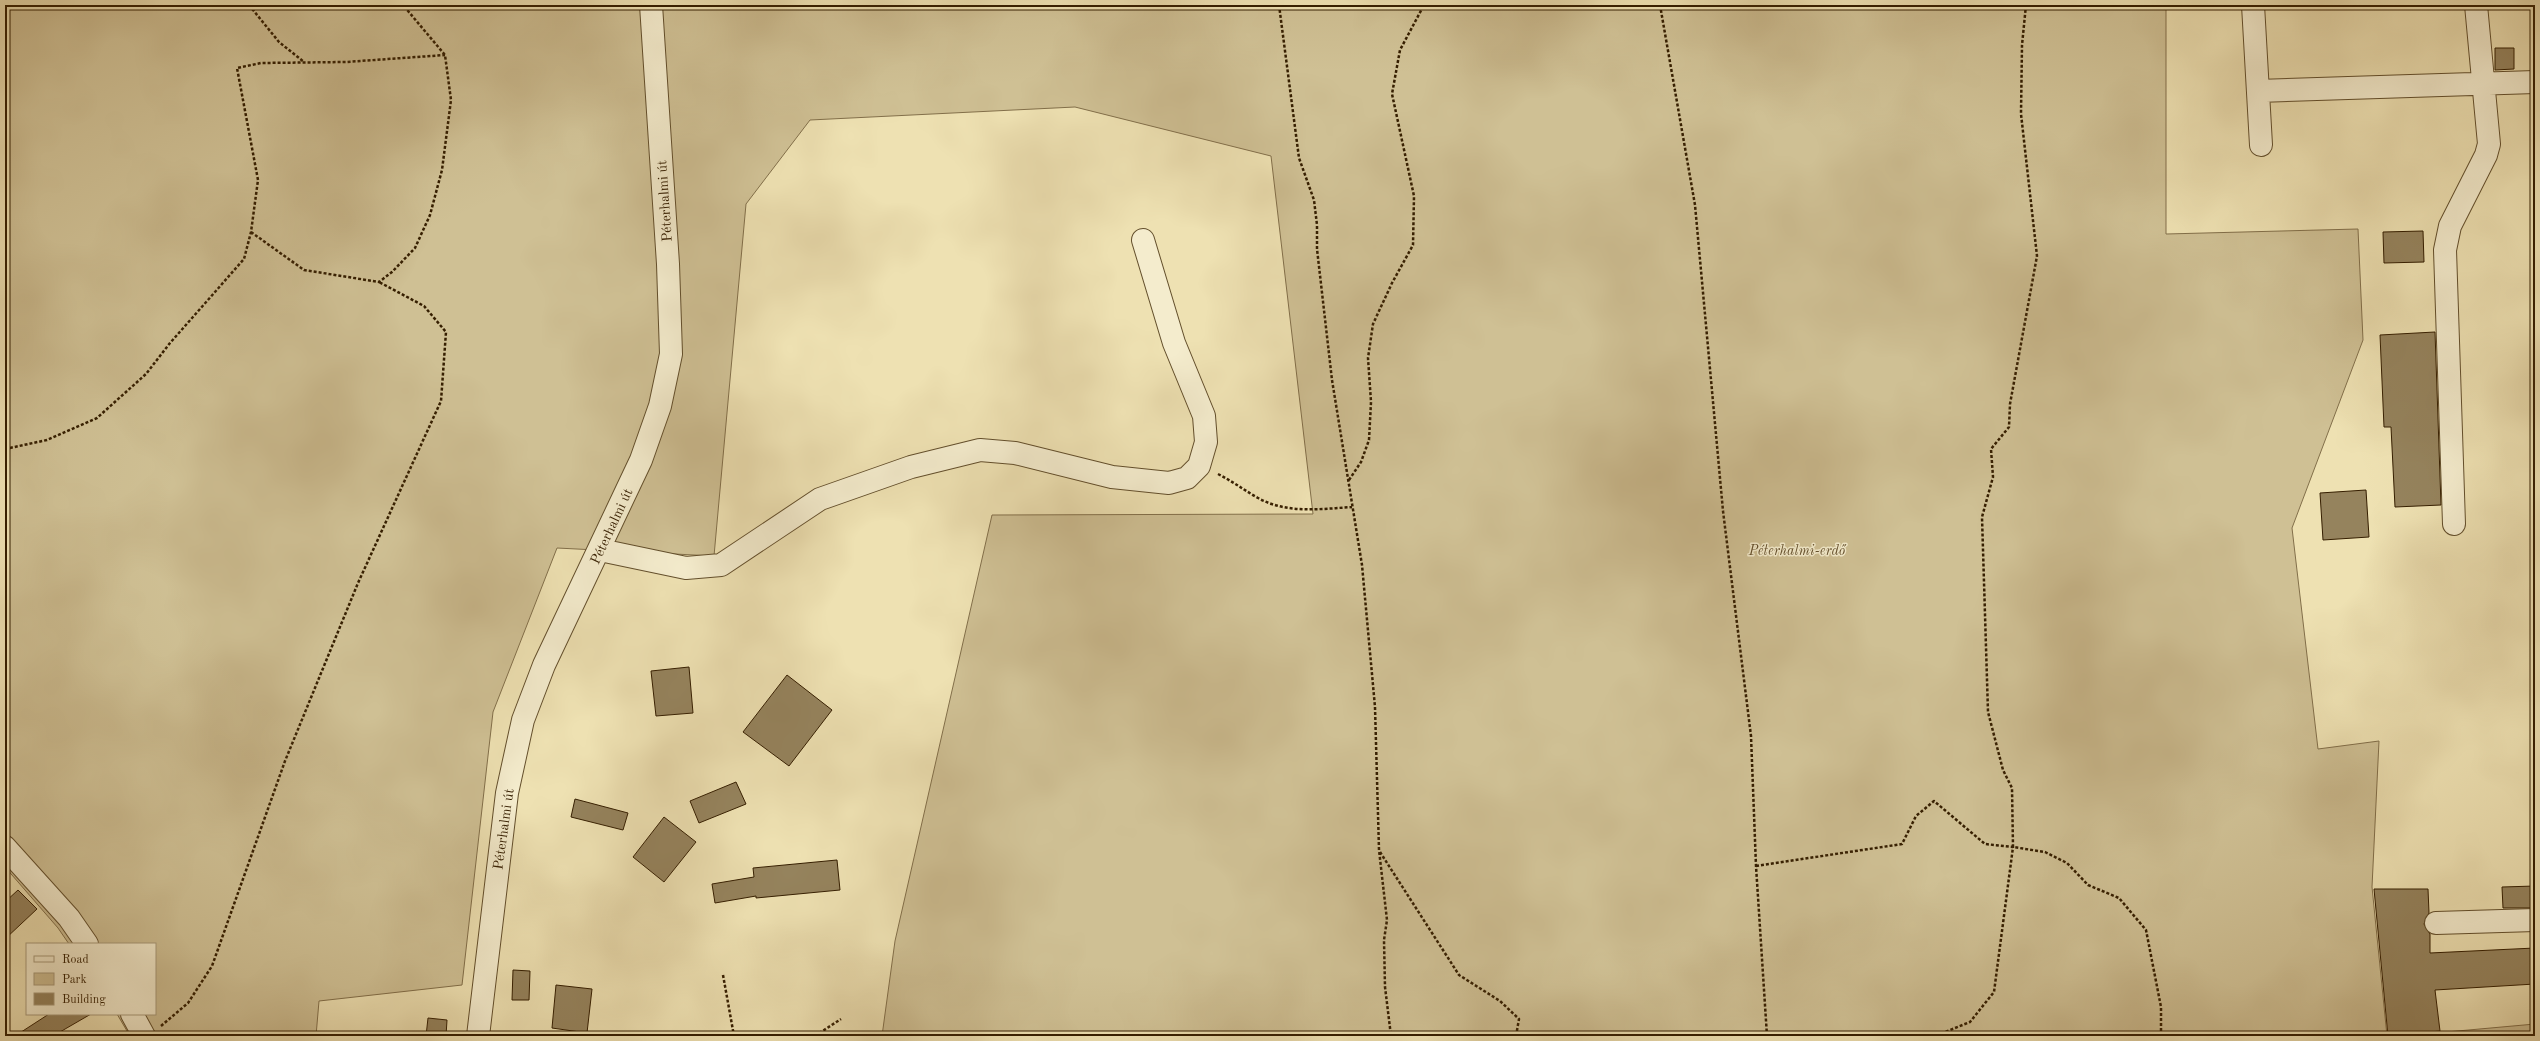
<svg xmlns="http://www.w3.org/2000/svg" width="2540" height="1041" viewBox="0 0 2540 1041" font-family="'Old Standard TT',serif">
<style>
.green{fill:#cfc094;stroke:#826f4a}
.building{fill:#95835d;stroke:#351e00}
.lines{fill:none;stroke-linecap:round;stroke-linejoin:round}
.minor-casing{stroke:#634f2c;stroke-width:24}
.path{stroke:#351e00;stroke-width:2.5;stroke-dasharray:3 2;stroke-linecap:butt}
.minor{stroke:#f4eccd;stroke-width:22}
.labels{text-anchor:middle;stroke-width:3;stroke-linejoin:round;paint-order:stroke}
.street-label{font-size:14px;fill:#351e00;stroke:#f4eccd}
.park-label{font-size:14px;font-style:italic;fill:#634f2c;stroke:#f4eccd}
</style>
<rect width="100%" height="100%" fill="#eee1b2"/>
<filter id="stains"><feTurbulence type="fractalNoise" baseFrequency=".005" numOctaves="4"/><feColorMatrix values="0 0 0 0 .2 0 0 0 0 .09 0 0 0 0 .02 0 0 0 .5 -.17"/></filter>
<radialGradient id="worn" r=".72"><stop offset=".6" stop-color="#630" stop-opacity="0"/><stop offset="1" stop-color="#630" stop-opacity=".3"/></radialGradient>
<path class="green" d="M5 5H2166V234L2358 229 2363 340 2292 528 2318 749 2379 741 2372 887 2387 1036H882L895 941 992 515 1313 514 1271 156 1075 107 810 120 746 204 714 556 557 548 493 712 462 985 319 1001 316 1036H130L117 1014H155V944H69L58 928 5 867Z
M2535 1024V1036H2402Z"/>
<path class="building" d="M2495 48H2514V69L2495 70Z
M2423 231 2424 262 2384 263 2383 232Z
M2435 332 2441 505 2395 507 2391 427H2384L2380 335Z
M2366 490 2369 537 2323 540 2320 493Z
M689 667 693 713 656 716 651 671Z
M787 675 832 710 789 766 743 732Z
M736 782 746 804 699 823 690 801Z
M575 799 628 813 623 830 571 817Z
M664 817 696 842 664 882 633 857Z
M837 860 840 890 756 898V896L715 903 712 884 754 877 753 868Z
M2535 886V908H2503L2502 887Z
M2374 889H2428L2429 913 2424 924 2430 934V953L2535 948V984L2435 990 2440 1031 2388 1036Z
M18 890 37 909 5 939V902Z
M513 970 530 971 529 1000H512Z
M556 985 592 989 587 1033 552 1028Z
M49 1014H91L53 1036H15Z
M428 1018 447 1020 446 1036H426Z"/>
<g class="lines">
<defs>
<path id="minor" d="M2253 5 2261 145
M2258 91 2535 82
M2454 524 2445 250 2450 226 2486 155 2489 144 2476 5
M600 550 686 568 721 565 820 499 911 467 980 450 1015 453 1112 477 1169 483 1187 478 1199 466 1206 442 1204 416 1174 343 1143 240
M5 847 69 918 87 944
M2436 923 2535 920
M132 1014 144 1036
M478 1036 507 793 523 720 544 665 641 460 660 406 671 354 668 264 651 5"/>
</defs>
<use href="#minor" class="minor-casing"/>
<path class="path" d="M249 5 279 42 304 62
M1279 5 1299 158 1314 200 1317 225V249L1332 380 1362 565 1375 707 1379 850 1387 920 1384 940 1385 987 1391 1036
M1660 5 1695 205 1723 511 1751 736 1756 866 1767 1036
M2026 5 2022 45 2021 114 2037 256 2010 404 2009 427 1991 449 1993 477 1982 517 1988 712 2003 770 2012 788 2013 847 2045 852 2067 863 2088 885 2119 898 2146 930 2161 1007V1036
M251 232 304 270 379 282 392 272 415 248 430 215 442 170 451 100 445 55 403 5
M5 449 47 440 97 418 146 374 170 343 244 259 251 232 258 180 237 68 261 63 346 62 445 55
M1218 474C1232 481 1244 490 1258 498 1287 514 1320 509 1352 507
M1349 480 1361 462 1369 440 1371 402 1368 358 1373 324 1392 283 1413 245 1414 196 1392 94 1400 50 1424 5
M1380 852 1459 975 1500 1001 1519 1019 1516 1036
M1756 866 1902 844 1916 816 1934 801 1985 844 2013 847 1994 992 1970 1022 1945 1032 1944 1036
M723 975 734 1036
M161 1026 188 1003 212 966 285 761 358 583 441 401 446 332 424 306 379 282
M815 1036 841 1019"/>
<use href="#minor" class="minor"/>
</g>
<g class="labels">
<g class="street-label">
<text transform="translate(664 201) rotate(-94)" y="5">Péterhalmi út</text>
<text transform="translate(611 526) rotate(-65)" y="5">Péterhalmi út</text>
<text transform="translate(503 829) rotate(-82)" y="5">Péterhalmi út</text>
</g>
<g class="park-label">
<text x="1797" y="555">Péterhalmi-erdő</text>
</g>
</g>
<rect width="2540" height="1041" fill="none" stroke="#eee1b2" stroke-width="20"/>
<rect x="6" y="6" width="2528" height="1029" fill="none" stroke="#351e00" stroke-width="2"/>
<rect x="10" y="10" width="2520" height="1021" fill="none" stroke="#351e00"/>
<rect x="26" y="943" width="130" height="72" fill="#f4eccd" stroke="#a89a7b"/>
<rect x="34" y="956" width="20" height="6" fill="#f4eccd" stroke="#a89a7b"/>
<text x="62" y="963" font-size="12" fill="#351e00">Road</text>
<rect x="34" y="973" width="20" height="12" fill="#cfc094" stroke="#a89a7b"/>
<text x="62" y="983" font-size="12" fill="#351e00">Park</text>
<rect x="34" y="993" width="20" height="12" fill="#95835d" stroke="#a89a7b"/>
<text x="62" y="1003" font-size="12" fill="#351e00">Building</text>
<rect width="100%" height="100%" filter="url(#stains)"/>
<rect width="100%" height="100%" fill="url(#worn)"/>
</svg>
